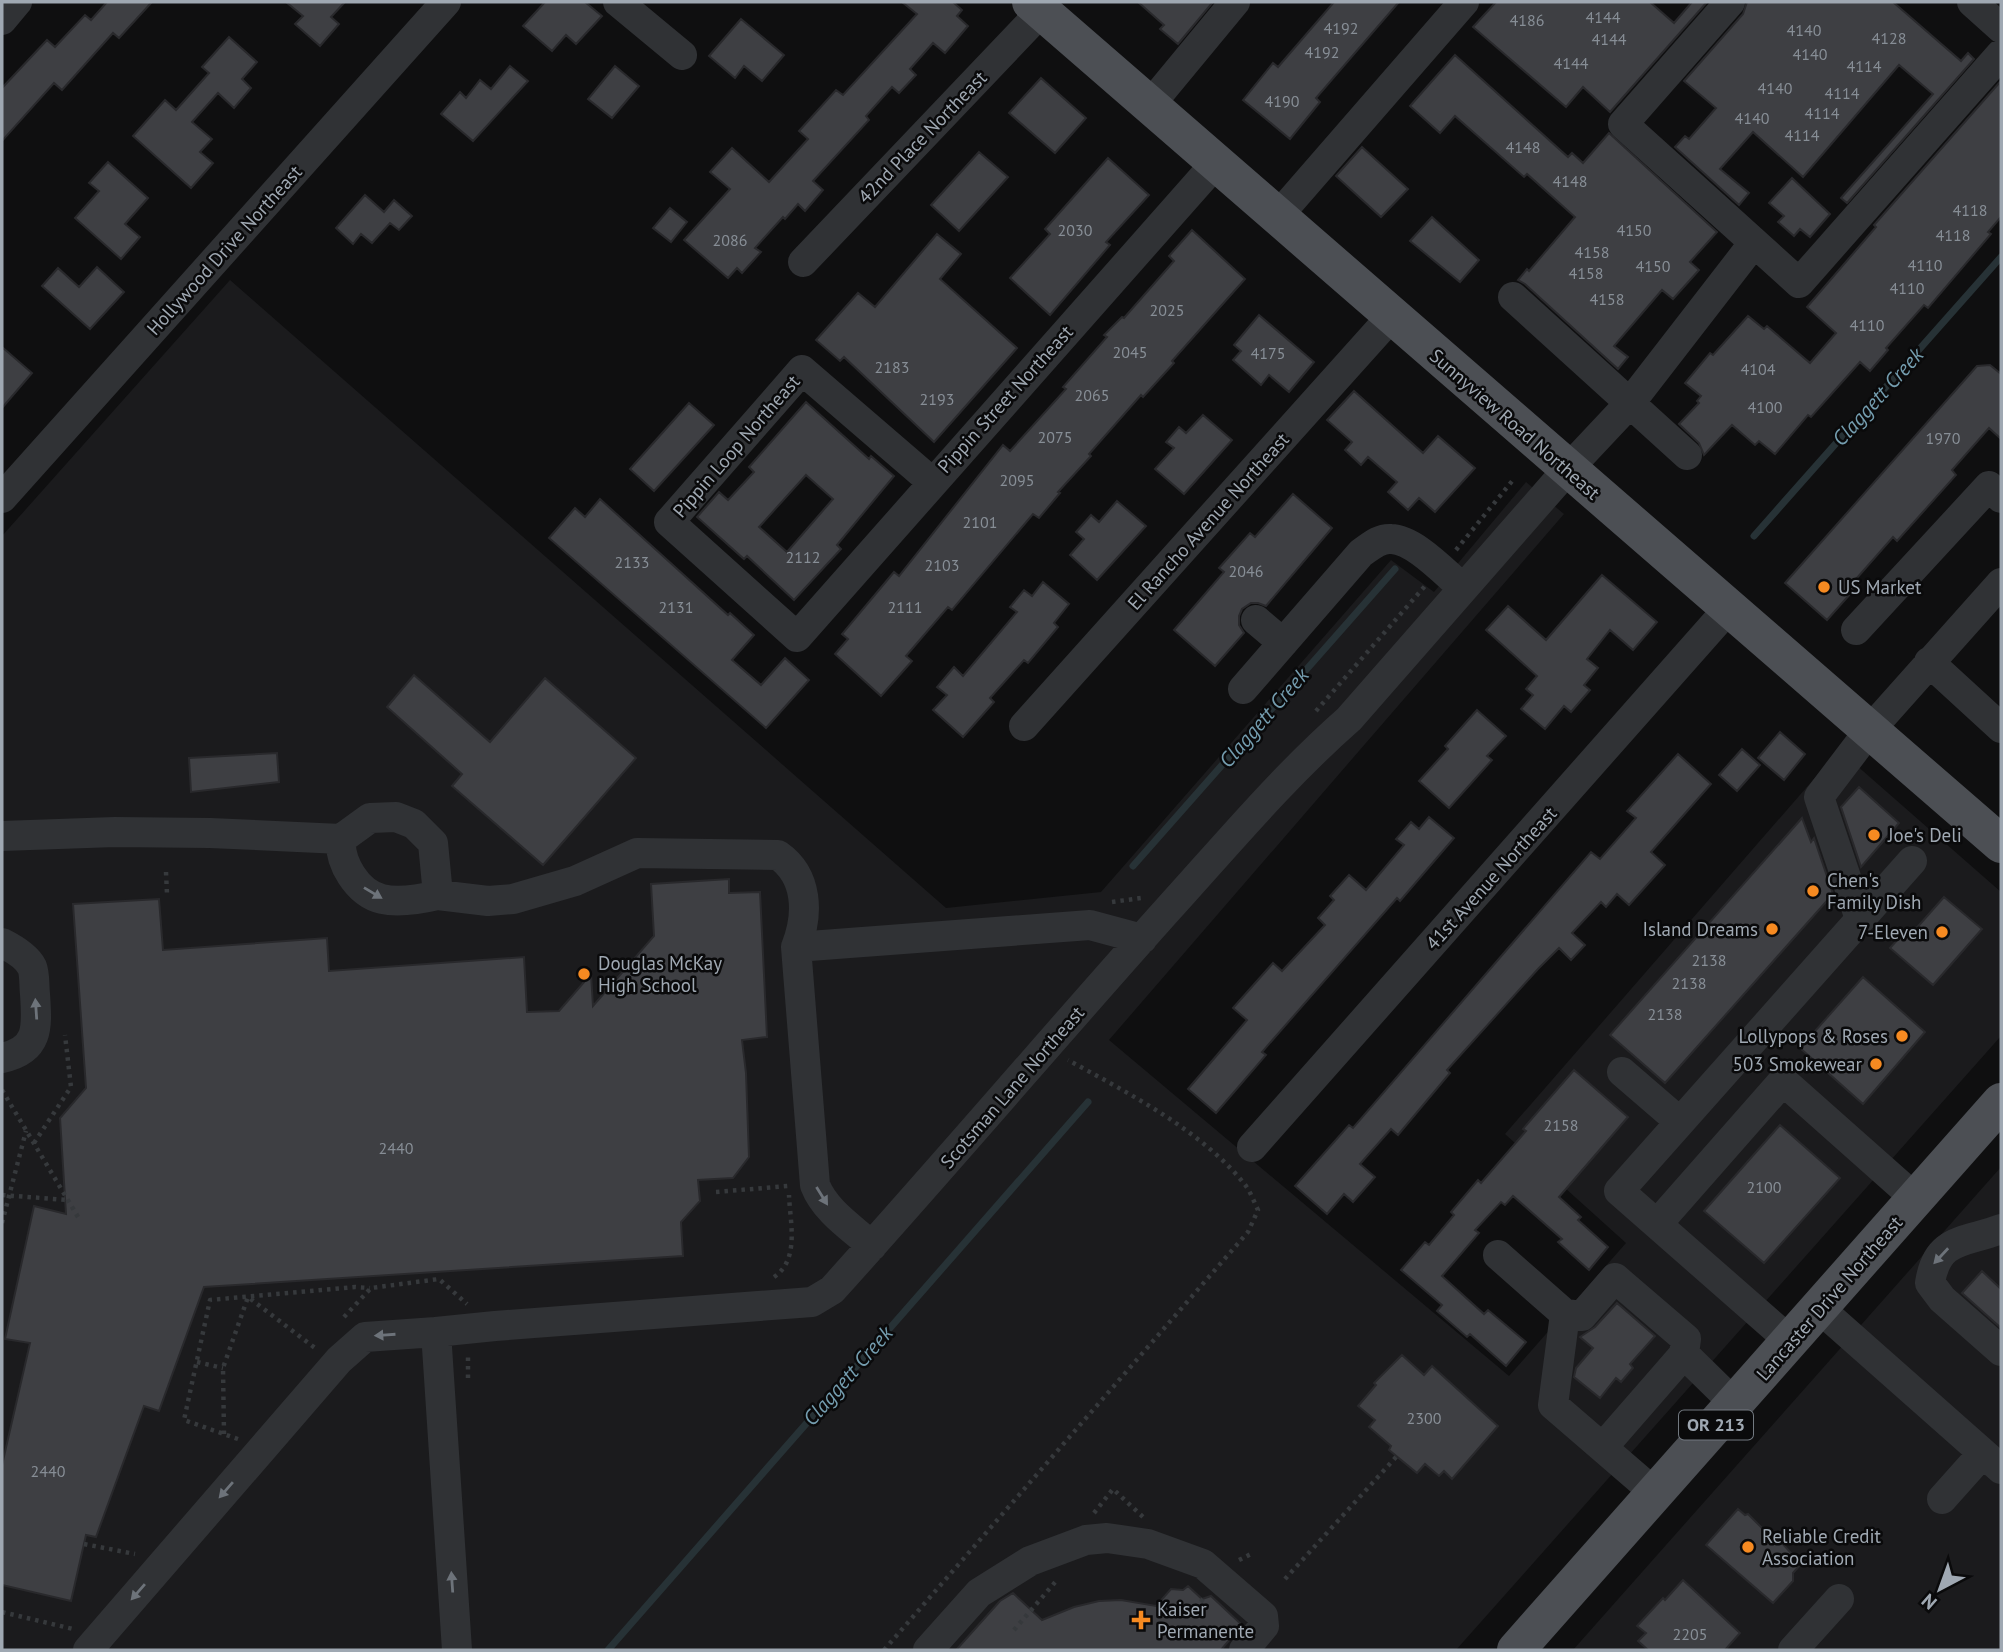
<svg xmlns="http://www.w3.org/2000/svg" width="2003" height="1652" viewBox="0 0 2003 1652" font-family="'PT Sans',sans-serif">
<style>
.built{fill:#1b1b1d}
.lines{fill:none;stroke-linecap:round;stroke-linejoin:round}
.stream{stroke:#273236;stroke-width:7}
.building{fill:#3e3f43;stroke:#29292c;stroke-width:2;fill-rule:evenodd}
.path{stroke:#36393c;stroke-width:4.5;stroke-dasharray:3.5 5;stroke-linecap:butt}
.minor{stroke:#303235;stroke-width:30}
.major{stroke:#4c4f54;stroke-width:38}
.oneway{fill:#6d737a}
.poi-dot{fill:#f68a21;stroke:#0a0a0b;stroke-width:2.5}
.labels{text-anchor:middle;stroke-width:5;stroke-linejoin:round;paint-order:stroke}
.number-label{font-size:16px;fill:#878e96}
.shield{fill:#0a0a0b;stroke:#727980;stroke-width:2}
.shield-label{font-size:18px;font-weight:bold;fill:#9fa8b2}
.street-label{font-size:19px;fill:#9fa8b2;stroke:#0a0a0b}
.poi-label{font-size:19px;fill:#9fa8b2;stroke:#0a0a0b;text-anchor:start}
.water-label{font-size:21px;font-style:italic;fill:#749daf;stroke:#0a0a0b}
</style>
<rect width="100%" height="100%" fill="#0f0f10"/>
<path class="built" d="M230 280 946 908 1101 892 1391 560 1434 592 1526 482 1564 514 1109 1040 1509 1376 1626 1243 1505 1134 1839 750 2001 892V1036L1456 1650H2V536Z
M2001 1167V1650H1573Z"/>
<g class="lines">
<path class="stream" d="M1754 536 2001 257
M1133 866 1395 569
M608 1650 1088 1102"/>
</g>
<path class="building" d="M107 2H152L119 38 113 33 62 90 54 83 2 141V88L47 40 55 47 85 15 91 20Z
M286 2H345L331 17 339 24 320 46 295 24 303 16Z
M545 2H585L602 16 576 44 566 35 552 51 523 26Z
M902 2H953L962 10 957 16 968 26 945 53 933 43 910 69 916 75 899 93 892 87 866 116 869 120 813 181 823 190 805 211 798 204 785 219 783 217 755 248 761 252 742 273 737 268 728 278 684 240 730 189 710 172 732 148 769 182 808 139 799 131 836 90 843 95 917 14Z
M1138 2H1213L1178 44 1160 29 1164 25Z
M1334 2H1399L1316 98 1320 102 1290 139 1243 100 1273 63 1278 67Z
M1496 2H1650L1674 23 1692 2H1707L1610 112 1583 87 1566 107 1473 27Z
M1747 2H1893L1961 61 1968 53 1974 59 1847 203 1841 198 1933 94 1899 65 1803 177 1753 132 1720 169 1749 193 1739 205 1675 147 1685 136 1689 139 1716 108 1684 81 1743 14Z
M741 19 784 55 762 81 744 66 735 78 709 56Z
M229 37 257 62 242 79 251 88 234 108 218 93 192 122 212 139 200 152 213 163 191 188 133 136 165 100 176 110 209 73 202 67Z
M1455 55 1568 157 1572 153 1583 163 1609 133 1717 232 1690 262 1699 270 1673 299 1662 290 1614 346 1628 357 1618 369 1525 284 1518 280 1527 269 1529 271 1575 217 1527 174 1524 177 1455 116 1440 133 1410 106Z
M510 66 528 81 473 141 441 114 460 92 466 98 480 80 491 89Z
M615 66 639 86 612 118 588 99Z
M1041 78 1086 118 1055 153 1009 113Z
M2000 82 2001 217 1988 232 1991 234 1928 308 1924 305 1886 348 1888 350 1870 371 1860 362 1811 417 1808 415 1775 454 1759 441 1755 445 1732 425 1704 455 1699 443 1679 424 1699 403 1697 401 1701 396 1685 383 1710 353 1713 355 1748 316 1764 329 1767 326 1810 363 1836 333 1807 307 1876 227 1874 225Z
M1362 147 1408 189 1381 217 1336 176Z
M979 152 1008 177 959 231 931 205Z
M1108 158 1149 195 1106 242 1110 245 1050 315 1010 278 1050 234 1045 229Z
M108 162 148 198 125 224 140 237 121 259 75 218 99 191 89 183Z
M1792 178 1830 214 1810 237 1800 229 1794 236 1778 222 1784 216 1769 203Z
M365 195 384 212 394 200 412 216 399 230 390 223 372 243 361 234 353 244 336 228Z
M670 208 687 222 671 242 653 228Z
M1432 217 1479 260 1460 282 1410 241Z
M1192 230 1245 279 1172 361 1174 363 1143 397 1141 395 1089 454 1091 456 1058 492 1060 493 1039 518 1033 514 952 610 948 607 906 656 912 661 881 696 835 654 848 639 842 634 894 572 899 576 1003 445 1010 451 1066 389 1063 387 1107 337 1104 335 1122 317 1124 318 1174 261 1169 256Z
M937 234 961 254 940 279 1017 348 934 442 844 357 840 361 816 340 858 293 875 307Z
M97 267 124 292 90 329 42 286 58 268 79 287Z
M1259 315 1314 362 1289 392 1269 375 1261 385 1233 360 1241 351 1234 345Z
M2 347 32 373 2 408Z
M1990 365 2001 374V439L1989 428 1952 470 1956 475 1897 541 1893 537 1856 579 1860 583 1827 620 1785 583 1977 366Z
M1354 391 1423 453 1438 436 1475 468 1435 512 1419 498 1408 510 1388 492 1397 482 1368 457 1361 465 1345 450 1352 442 1327 420Z
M806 402 869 459 871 456 894 476 837 545 841 549 794 600 747 556 744 559 697 517 719 492 728 500 754 472 749 467ZM806 475 833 499 787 552 759 527Z
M689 403 714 425 654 491 630 469Z
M1203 415 1232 440 1184 494 1155 469 1174 448 1166 442 1179 427 1186 433Z
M1293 494 1332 528 1266 606 1258 603H1251L1242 609 1239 616V625L1244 633 1215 666 1174 630 1224 572 1219 568 1250 533 1255 537Z
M600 499 728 615 730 613 754 635 732 660 761 685 785 658 809 680 766 728 549 538 575 508 585 517Z
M1117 501 1146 526 1097 580 1070 555 1084 539 1076 532 1091 515 1099 522Z
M1602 575 1657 622 1633 650 1610 630 1587 659 1598 668 1584 685 1590 690 1571 712 1564 706 1545 729 1521 709 1533 695 1526 689 1537 676 1486 630 1508 606 1546 640Z
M1043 582 1069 604 1054 623 1058 627 1028 663 1024 660 990 698 994 702 963 737 933 710 947 695 937 687 954 667 963 676 1017 612 1010 607 1024 590 1032 596Z
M414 675 490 742 545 678 636 758 543 865 452 786 462 774 387 707Z
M1477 710 1506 736 1487 756 1492 760 1449 808 1419 781 1448 749 1445 746Z
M1780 732 1805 754 1784 780 1758 758Z
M1742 749 1760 765 1737 791 1719 775Z
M277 753 279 782 191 792 189 758Z
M1678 754 1711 784 1651 852 1665 865 1629 905 1617 894 1606 907 1601 902 1572 933 1585 945 1571 960 1559 948 1538 969 1447 1070 1450 1073 1398 1135 1391 1129 1360 1164 1375 1177 1353 1202 1344 1194 1327 1214 1295 1186 1349 1125 1353 1128 1591 852 1600 859 1636 818 1627 811Z
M1859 787 1899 823 1861 867 1841 807Z
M1429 817 1454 838 1400 901 1397 898 1262 1052 1266 1055 1216 1113 1188 1089 1247 1020 1233 1008 1273 963 1282 971 1325 925 1318 918 1334 900 1330 896 1349 875 1366 890 1404 845 1396 839 1411 822 1419 829Z
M1802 818 1811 842 1814 838 1833 894 1665 1083 1610 1035Z
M729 879V893L760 892 767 1037 742 1040 746 1073 749 1157 733 1178 698 1180 700 1201 681 1222 683 1256 204 1287 159 1411 144 1406 96 1537 86 1535 71 1601 2 1585V1465L30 1343 5 1339 34 1206 66 1214 60 1118 86 1088 73 904 159 899 163 950 327 938 329 971 524 957 527 1012 559 1011 591 974 593 1006 654 936 651 884Z
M1944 897 1982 929 1933 985 1890 948 1908 928 1913 932Z
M1863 977 1925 1032 1863 1104 1800 1048Z
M1574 1070 1628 1117 1559 1197 1581 1217 1578 1220 1608 1247 1589 1270 1558 1242 1562 1239 1513 1196 1505 1205 1501 1202 1475 1230 1479 1233 1442 1276 1484 1314 1488 1310 1526 1342 1506 1366 1470 1334 1467 1337 1437 1311 1442 1305 1401 1270 1425 1242 1429 1245 1454 1215 1451 1212 1478 1180 1481 1183 1526 1131 1523 1129Z
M1780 1125 1840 1178 1764 1263 1704 1211Z
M1982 1271 2001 1289V1328L1962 1293Z
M1617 1303 1655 1336 1630 1364 1633 1368 1621 1382 1616 1378 1600 1398 1574 1377 1576 1368 1593 1348 1580 1337 1595 1327Z
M1402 1355 1424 1375 1432 1366 1498 1426 1452 1479 1444 1471 1439 1476 1425 1464 1417 1473 1389 1450 1391 1446 1369 1427 1375 1420 1358 1406 1376 1385 1374 1383Z
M1738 1509 1745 1515 1748 1514 1778 1544 1782 1543 1801 1564 1793 1573V1581L1773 1603 1706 1545Z
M1683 1580 1740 1633 1725 1650H1648L1638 1641 1646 1633 1637 1626 1663 1598 1665 1600Z
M1188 1586 1202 1599 1211 1596 1242 1625 1221 1650H956L1000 1601 1013 1593 1042 1620 1074 1607 1099 1601 1121 1600 1156 1606 1171 1589 1183 1590Z"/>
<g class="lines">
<path class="path" d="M1456 550 1513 480
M1316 711 1425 586
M166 872 167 894
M1112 902 1141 898
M2 1090 78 1217
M34 1143 71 1087 65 1035
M716 1192 788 1186
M2 1195 67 1200
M2 1223 26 1131
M774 1277C800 1259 790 1223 789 1195
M344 1317 371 1288 439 1279 467 1304
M197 1362 223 1368
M468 1378V1355
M224 1434 223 1368 248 1297 315 1348
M238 1439 184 1420 210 1300 355 1287 370 1288
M1094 1513 1113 1489 1143 1517
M84 1544 135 1554
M1239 1560 1253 1553
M1285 1579 1397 1456
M1195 1608 1204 1598
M2 1612 73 1629
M1014 1630 1057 1580
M884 1650 1248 1232 1258 1210C1254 1202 1251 1193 1246 1186 1203 1131 1128 1093 1068 1060"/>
<path class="minor" d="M618 2 682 55
M1730 2 1623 124 1799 283 2001 54
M1972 2 2001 28
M2 20 17 2
M1149 106 1235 2
M1277 217 1464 2
M803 262 1042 11
M1513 297 1687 455
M932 482 802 370 669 522 797 637 1216 163
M2 498 446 2
M1256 620 1283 643
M1856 630 1989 486 2001 498
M1929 662 2001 728
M1243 689 1361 553C1370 547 1379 538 1391 539 1414 539 1446 574 1463 588
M1024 726 1391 317
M2 836 115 832 210 833 341 839 370 818 396 817 414 824 433 843 438 895C421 899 399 903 382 899 357 893 339 862 341 839
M438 895 488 901 513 899 575 881 637 853 778 855C808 876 809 914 796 947
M1860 919 1819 797 1869 731 2001 583
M2 943C12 948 27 957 32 967 35 974 34 986 35 994 37 1026 40 1050 2 1058
M1622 1072 1680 1122
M1252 1147 1729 608
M1658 1223 1783 1081 1916 1199
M2001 1229C1965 1243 1937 1237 1930 1283L1942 1299 2001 1351
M872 1246C852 1228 825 1211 815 1185L796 947 1090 925 1142 939
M1498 1255 1565 1314
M1819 1308 2001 1469
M436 1332 495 1326 812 1302 832 1290C946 1164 1056 1034 1170 907 1228 843 1284 776 1349 719L1568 469 1630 403 1753 244
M1790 1341 1619 1191 1912 861
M1603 1447 1684 1354
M1655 1493 1553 1405 1565 1314 1582 1316 1615 1278 1686 1339 1684 1354 1735 1404
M1942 1499 1983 1453
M88 1650 339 1360 365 1337 436 1332 457 1650
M928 1650 979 1593 1030 1561 1086 1540 1107 1538 1148 1544 1203 1564 1263 1616 1264 1626 1244 1650
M1793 1650 1839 1599"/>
<path class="major" d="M1031 2 2001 844
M1516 1650 2001 1102"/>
</g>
<defs><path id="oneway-solid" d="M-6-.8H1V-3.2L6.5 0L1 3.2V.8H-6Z" transform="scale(1.75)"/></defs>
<g class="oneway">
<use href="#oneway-solid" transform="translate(373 893) rotate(31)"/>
<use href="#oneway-solid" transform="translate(36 1009) rotate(-94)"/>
<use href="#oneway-solid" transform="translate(822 1196) rotate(58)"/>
<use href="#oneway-solid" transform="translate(1941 1256) rotate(133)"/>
<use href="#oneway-solid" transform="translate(385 1335) rotate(176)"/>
<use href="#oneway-solid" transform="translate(226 1490) rotate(131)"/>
<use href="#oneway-solid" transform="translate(452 1582) rotate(-94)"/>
<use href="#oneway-solid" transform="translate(138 1592) rotate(131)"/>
</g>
<g class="poi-dot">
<circle cx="1824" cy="587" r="7"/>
<circle cx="1874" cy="835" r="7"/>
<circle cx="1813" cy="891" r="7"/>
<circle cx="1772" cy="929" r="7"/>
<circle cx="1942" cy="932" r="7"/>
<circle cx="584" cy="974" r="7"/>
<circle cx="1902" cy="1036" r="7"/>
<circle cx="1876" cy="1064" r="7"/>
<circle cx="1748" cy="1547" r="7"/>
<path d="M1137.5 1609.5h7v7h7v7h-7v7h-7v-7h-7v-7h7z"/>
</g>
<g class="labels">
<g class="number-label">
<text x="1603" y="23">4144</text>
<text x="1527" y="26">4186</text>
<text x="1341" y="34">4192</text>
<text x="1804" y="36">4140</text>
<text x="1889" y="44">4128</text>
<text x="1609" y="45">4144</text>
<text x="1322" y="58">4192</text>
<text x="1810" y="60">4140</text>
<text x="1571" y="69">4144</text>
<text x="1864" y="72">4114</text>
<text x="1775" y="94">4140</text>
<text x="1842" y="99">4114</text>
<text x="1282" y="107">4190</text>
<text x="1822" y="119">4114</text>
<text x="1752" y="124">4140</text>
<text x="1802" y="141">4114</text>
<text x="1523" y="153">4148</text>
<text x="1570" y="187">4148</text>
<text x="1970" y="216">4118</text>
<text x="1075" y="236">2030</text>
<text x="1634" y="236">4150</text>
<text x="1953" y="241">4118</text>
<text x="730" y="246">2086</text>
<text x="1592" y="258">4158</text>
<text x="1925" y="271">4110</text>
<text x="1653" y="272">4150</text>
<text x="1586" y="279">4158</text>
<text x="1907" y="294">4110</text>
<text x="1607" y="305">4158</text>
<text x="1167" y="316">2025</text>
<text x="1867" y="331">4110</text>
<text x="1130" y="358">2045</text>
<text x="1268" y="359">4175</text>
<text x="892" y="373">2183</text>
<text x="1758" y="375">4104</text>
<text x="1092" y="401">2065</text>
<text x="937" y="405">2193</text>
<text x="1765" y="413">4100</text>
<text x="1055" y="443">2075</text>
<text x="1943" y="444">1970</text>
<text x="1017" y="486">2095</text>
<text x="980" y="528">2101</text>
<text x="803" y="563">2112</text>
<text x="632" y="568">2133</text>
<text x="942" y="571">2103</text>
<text x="1246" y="577">2046</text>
<text x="676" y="613">2131</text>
<text x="905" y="613">2111</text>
<text x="1709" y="966">2138</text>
<text x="1689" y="989">2138</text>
<text x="1665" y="1020">2138</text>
<text x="1561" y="1131">2158</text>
<text x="396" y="1154">2440</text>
<text x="1764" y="1193">2100</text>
<text x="1424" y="1424">2300</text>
<text x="48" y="1477">2440</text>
<text x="1690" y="1640">2205</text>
</g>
<rect class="shield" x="1679" y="1410.5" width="74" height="29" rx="5"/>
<g class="shield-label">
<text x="1716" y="1431">OR 213</text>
</g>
<g class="street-label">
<text transform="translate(922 137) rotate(-46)" y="7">42nd Place Northeast</text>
<text transform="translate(224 250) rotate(-48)" y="7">Hollywood Drive Northeast</text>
<text transform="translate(1005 399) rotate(-48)" y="7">Pippin Street Northeast</text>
<text transform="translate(1515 424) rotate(41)" y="7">Sunnyview Road Northeast</text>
<text transform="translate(736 446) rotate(-49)" y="7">Pippin Loop Northeast</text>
<text transform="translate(1208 521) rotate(-48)" y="7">El Rancho Avenue Northeast</text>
<text transform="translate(1491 878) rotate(-48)" y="7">41st Avenue Northeast</text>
<text transform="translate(1012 1087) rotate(-49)" y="7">Scotsman Lane Northeast</text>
<text transform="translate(1829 1298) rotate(-49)" y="7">Lancaster Drive Northeast</text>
</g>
<g class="poi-label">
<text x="1838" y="594">US Market</text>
<text x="1888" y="842">Joe's Deli</text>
<text x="1827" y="887">Chen's<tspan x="1827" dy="22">Family Dish</tspan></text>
<text x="1758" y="936" text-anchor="end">Island Dreams</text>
<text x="1928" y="939" text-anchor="end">7-Eleven</text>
<text x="598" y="970">Douglas McKay<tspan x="598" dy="22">High School</tspan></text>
<text x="1888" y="1043" text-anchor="end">Lollypops &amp; Roses</text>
<text x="1862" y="1071" text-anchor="end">503 Smokewear</text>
<text x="1762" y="1543">Reliable Credit<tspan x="1762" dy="22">Association</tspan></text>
<text x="1157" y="1616">Kaiser<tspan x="1157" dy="22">Permanente</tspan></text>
</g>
<g class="water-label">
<text transform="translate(1878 397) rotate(-48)" y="7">Claggett Creek</text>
<text transform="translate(1264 718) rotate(-49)" y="7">Claggett Creek</text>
<text transform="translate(848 1376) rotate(-49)" y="7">Claggett Creek</text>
</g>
</g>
<rect width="2003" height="1652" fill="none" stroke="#9fa8b2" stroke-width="7"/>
<g transform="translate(1940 1589) rotate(221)" stroke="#0a0a0b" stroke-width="5" paint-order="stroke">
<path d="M0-5L12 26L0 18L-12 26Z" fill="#9fa8b2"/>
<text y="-10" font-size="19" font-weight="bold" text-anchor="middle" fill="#9fa8b2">N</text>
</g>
</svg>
